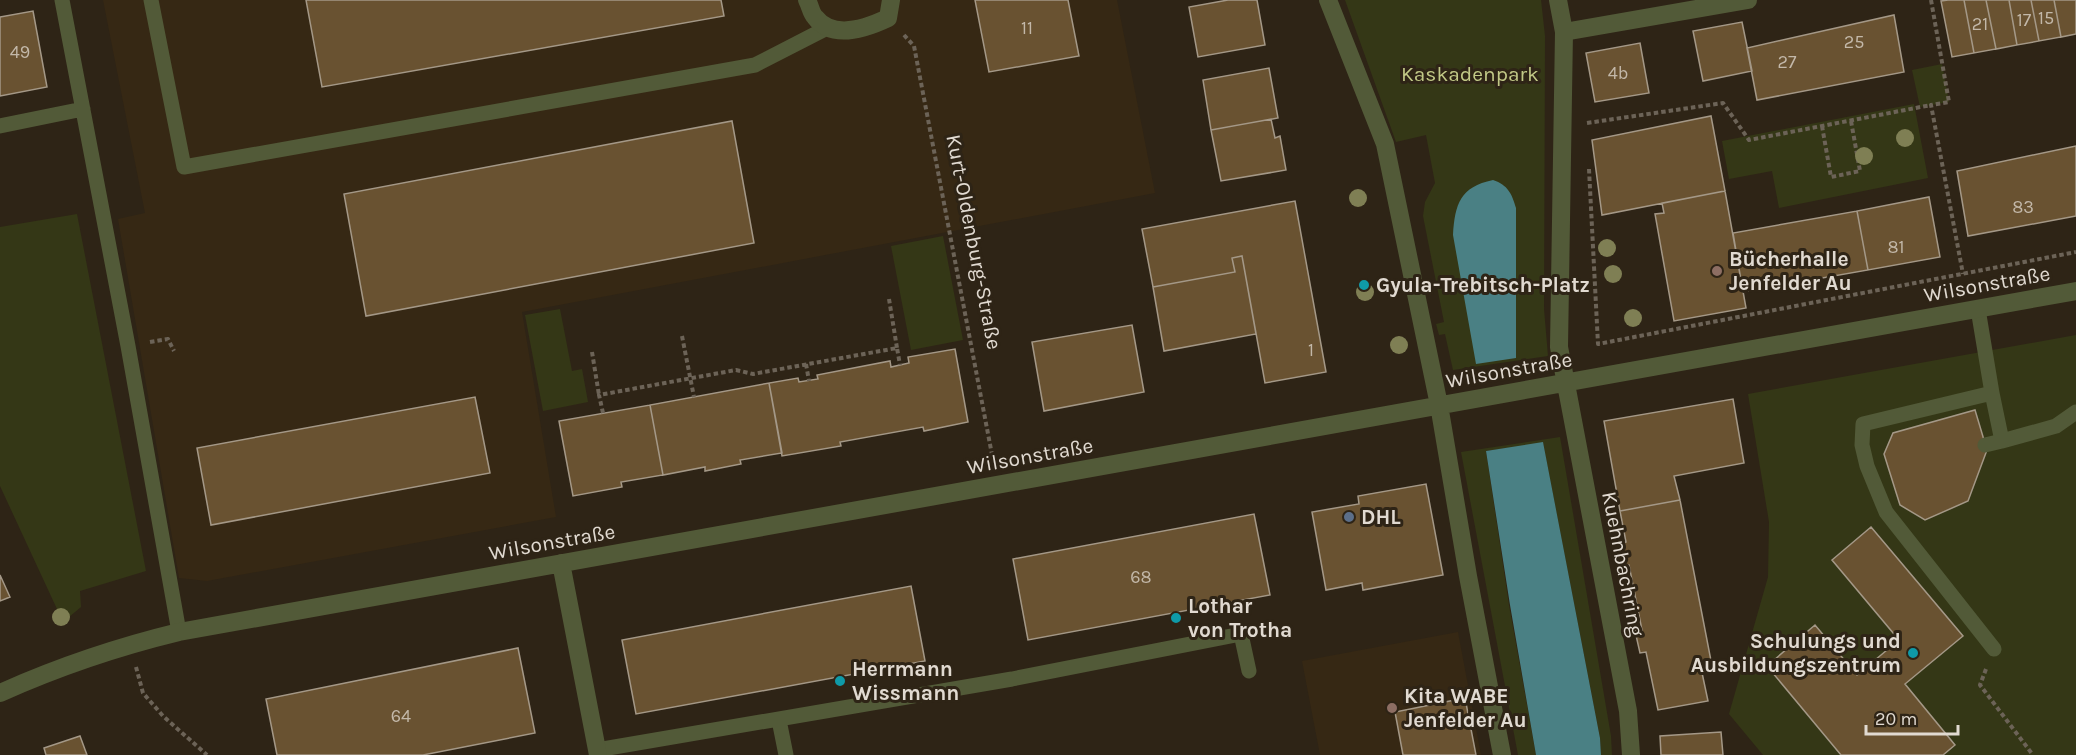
<svg xmlns="http://www.w3.org/2000/svg" width="2076" height="755" viewBox="0 0 2076 755" font-family="Karla,sans-serif">
<style>
.built{fill:#362814}
.green{fill:#343716}
.water{fill:#4a8084}
.building{fill:#695231;stroke:#a49887;stroke-width:1.5}
.lines{fill:none;stroke-linecap:round;stroke-linejoin:round}
.path{stroke:#6c6357;stroke-width:4;stroke-dasharray:4.5 3;stroke-linecap:butt}
.lane{stroke:#525a38;stroke-width:15}
.street{stroke:#525a38;stroke-width:18}
.tree{fill:#7f7f54}
.education-dot{fill:#8d6e63;stroke:#2e2416;stroke-width:2}
.culture-dot{fill:#0f9aa8;stroke:#2e2416;stroke-width:2}
.service-dot{fill:#5c6f8a;stroke:#2e2416;stroke-width:2}
.labels{text-anchor:middle;stroke-width:6;stroke-linejoin:round;paint-order:stroke}
.number-label{font-size:18px;fill:#c3b8a9}
.park-label{font-size:21px;fill:#c2c987;stroke:#2e2416}
.street-label{font-size:21px;fill:#e1dad1;stroke:#2e2416}
.poi-label{font-size:21px;font-weight:bold;fill:#e1dad1;stroke:#2e2416;text-anchor:start}
</style>
<rect width="100%" height="100%" fill="#2e2416"/>
<path class="built" d="M103 0H1117L1155 193 522 312 556 517 207 581 179 578 118 219 145 213Z
M1458 632 1481 755H1320L1302 661Z"/>
<path class="green" d="M1345 0H1541L1545 36 1544 309 1548 356 1453 370 1445 334 1439 335 1436 324 1444 322 1423 216 1425 202 1435 183 1426 135 1396 142Z
M1942 64 1949 102 1920 107 1912 70Z
M1914 104 1928 178 1779 208 1772 171 1729 179 1722 141Z
M77 214 146 571 80 591 81 607 63 622 0 486V227Z
M943 236 963 340 911 350 891 246Z
M560 309 572 371 582 369 588 402 543 411 525 315Z
M2076 335V755H1763L1729 714 1768 577 1769 522 1748 394Z
M1560 437 1611 736 1612 755H1601L1600 738 1543 443 1486 451 1509 605 1536 755H1518L1461 452Z"/>
<path class="water" d="M1493 180C1508 185 1512 194 1516 208V358L1476 364 1453 235C1455 204 1460 187 1493 180Z
M1543 442 1600 738 1601 755H1536L1510 605 1486 451Z"/>
<path class="building" d="M306 0H721L724 16 322 87Z
M975 0H1068L1079 56 989 72Z
M1228 0H1257L1265 45 1198 57 1189 7Z
M1948 0H1964L1974 53 1952 57 1941 1Z
M1964 0H1986L1996 49 1974 53Z
M1986 0H2009L2017 45 1996 49Z
M2009 0H2031L2039 41 2017 45Z
M2031 0H2054L2061 37 2039 41Z
M2054 0H2076V34L2061 37Z
M33 11 47 87 0 96V17Z
M1894 15 1904 72 1757 100 1747 48Z
M1742 22 1752 71 1703 81 1693 31Z
M1640 43 1649 93 1595 102 1586 53Z
M1269 68 1278 118 1211 130 1203 80Z
M1711 116 1725 191 1602 215 1592 140Z
M1271 119 1275 138 1280 136 1286 170 1221 181 1211 130Z
M732 121 754 243 366 316 344 194Z
M2076 146V216L1968 236 1957 171Z
M1725 191 1746 308 1674 321 1655 214 1664 213 1662 203Z
M1929 197 1940 257 1868 270 1857 211Z
M1295 201 1326 372 1265 383 1242 256 1232 258 1235 272 1153 287 1142 229Z
M1857 211 1868 270 1743 292 1733 233Z
M1242 256 1256 334 1164 351 1153 287 1235 272 1232 258Z
M1132 325 1144 392 1044 411 1032 342Z
M955 349 968 422 924 431 923 427 840 442 841 446 782 456 769 383 798 378 799 382 818 379 817 375 890 361 891 367 909 363 908 357Z
M769 383 782 453 740 460 741 464 705 471V467L663 475 650 405Z
M475 397 490 473 211 525 197 448Z
M1733 399 1744 463 1674 476 1680 500 1620 511 1604 421Z
M650 405 663 475 621 482 622 487 573 496 559 421Z
M1975 410 1987 450 1968 501 1925 520 1900 505 1884 454 1893 433Z
M1426 484 1443 575 1363 590 1362 583 1326 590 1312 512 1359 504 1358 496Z
M1680 500 1712 666 1701 668 1708 701 1658 710 1646 652 1640 653 1635 631 1642 630 1629 565 1623 566 1619 544 1626 542 1620 511Z
M1254 514 1270 595 1028 640 1013 559Z
M1871 527 1963 636 1905 684 1955 745 1943 755H1841L1767 666 1815 625 1857 675 1899 640 1832 560Z
M0 575 10 597 0 601Z
M911 586 925 661 636 714 622 640Z
M518 648 535 733 423 755H277L266 699Z
M1465 698 1476 755H1403L1395 712Z
M1721 732 1723 755H1661L1660 736Z
M80 736 87 755H46L44 748Z"/>
<g class="lines">
<path class="path" d="M1931 0 1949 102 1931 105 1963 274
M904 35 914 46 993 460
M1587 123 1723 103 1749 140 1931 105
M1822 126 1831 177 1860 171 1851 121
M1589 169 1598 344 2076 252
M889 299 897 348
M682 336 694 397
M150 342 168 339 174 351
M592 352 599 395
M806 364 809 381
M603 413 599 395 736 370 753 374 897 348 900 365
M136 667 143 693 163 716 207 755
M1986 669 1980 685 2033 755"/>
<path class="lane" d="M62 0 128 346 179 632
M151 0 184 167 755 65 827 28
M0 126 83 109
M1978 309 1992 393 1863 424 1862 445 1867 466 1886 512 1994 649
M2002 441 2056 426 2076 412
M1985 445 2002 441 1992 393
M779 720 786 755
M597 750 1012 679 1241 634 1249 671"/>
<path class="street" d="M807 0C810 5 811 13 815 17 833 41 867 28 888 18L891 0
M1328 0 1385 144 1439 405 1468 576 1502 755
M1558 0 1564 32 1559 347 1628 711 1631 755
M1564 32 1748 0
M561 563 598 755
M0 693C58 667 117 647 179 632L2076 291"/>
</g>
<g class="tree">
<circle cx="1905" cy="138" r="9"/>
<circle cx="1864" cy="156" r="9"/>
<circle cx="1358" cy="198" r="9"/>
<circle cx="1607" cy="248" r="9"/>
<circle cx="1613" cy="274" r="9"/>
<circle cx="1365" cy="292" r="9"/>
<circle cx="1633" cy="318" r="9"/>
<circle cx="1399" cy="345" r="9"/>
<circle cx="61" cy="617" r="9"/>
</g>
<g class="education-dot">
<circle cx="1717" cy="271" r="6"/>
<circle cx="1392" cy="708" r="6"/>
</g>
<g class="culture-dot">
<circle cx="1364" cy="285" r="6"/>
<circle cx="1176" cy="618" r="6"/>
<circle cx="1913" cy="653" r="6"/>
<circle cx="840" cy="681" r="6"/>
</g>
<circle class="service-dot" cx="1349" cy="517" r="6"/>
<g class="labels">
<g class="number-label">
<text x="2046" y="24">15</text>
<text x="2024" y="26">17</text>
<text x="1980" y="30">21</text>
<text x="1027" y="34">11</text>
<text x="1854" y="48">25</text>
<text x="20" y="58">49</text>
<text x="1787" y="68">27</text>
<text x="1618" y="79">4b</text>
<text x="2023" y="213">83</text>
<text x="1896" y="253">81</text>
<text x="1311" y="356">1</text>
<text x="1141" y="583">68</text>
<text x="401" y="722">64</text>
</g>
<g class="park-label">
<text x="1470" y="81">Kaskadenpark</text>
</g>
<g class="street-label">
<text transform="translate(974 242) rotate(79)" y="7">Kurt-Oldenburg-Straße</text>
<text transform="translate(1987 284) rotate(-10)" y="7">Wilsonstraße</text>
<text transform="translate(1509 370) rotate(-10)" y="7">Wilsonstraße</text>
<text transform="translate(1030 456) rotate(-10)" y="7">Wilsonstraße</text>
<text transform="translate(552 542) rotate(-10)" y="7">Wilsonstraße</text>
<text transform="translate(1623 564) rotate(79)" y="7">Kuehnbachring</text>
</g>
<g class="poi-label">
<text x="1729" y="266">Bücherhalle<tspan x="1729" dy="24">Jenfelder Au</tspan></text>
<text x="1376" y="292">Gyula-Trebitsch-Platz</text>
<text x="1361" y="524">DHL</text>
<text x="1188" y="613">Lothar<tspan x="1188" dy="24">von Trotha</tspan></text>
<text x="1901" y="648" text-anchor="end">Schulungs und<tspan x="1901" dy="24">Ausbildungszentrum</tspan></text>
<text x="852" y="676">Herrmann<tspan x="852" dy="24">Wissmann</tspan></text>
<text x="1404" y="703">Kita WABE<tspan x="1404" dy="24">Jenfelder Au</tspan></text>
</g>
</g>
<path d="M1866 725v9h92v-9" fill="none" stroke="#e1dad1" stroke-width="3"/>
<text x="1875" y="725" font-size="18" fill="#e1dad1" stroke="#2e2416" stroke-width="4.5" paint-order="stroke">20 m</text>
</svg>
